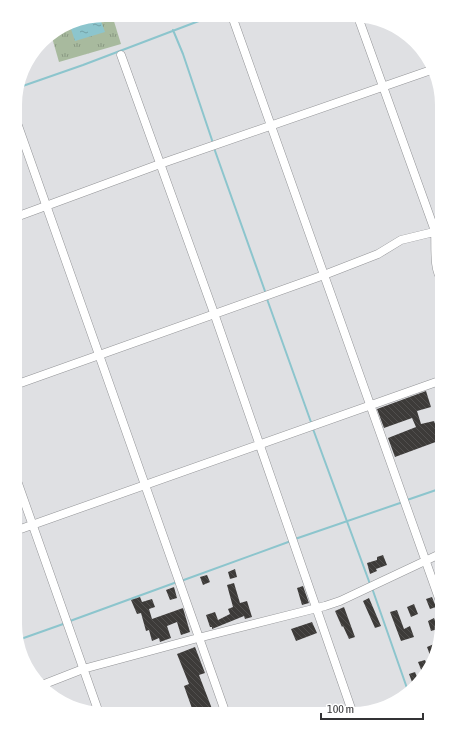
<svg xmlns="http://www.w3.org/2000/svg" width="457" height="729" viewBox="0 0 457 729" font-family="'Asap Condensed',sans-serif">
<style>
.grass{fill:url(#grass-tufts)}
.water{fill:url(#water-ripples)}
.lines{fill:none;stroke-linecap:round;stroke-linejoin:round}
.stream{stroke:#8cc5cd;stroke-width:2}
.building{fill:url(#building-back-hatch)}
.minor-casing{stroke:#939497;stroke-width:9}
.minor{stroke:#fff;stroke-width:8}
</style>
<defs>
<pattern id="grass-tufts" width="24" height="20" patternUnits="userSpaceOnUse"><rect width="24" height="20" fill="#a8ba9e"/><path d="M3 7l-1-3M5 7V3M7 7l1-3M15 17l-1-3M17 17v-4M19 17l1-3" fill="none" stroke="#899882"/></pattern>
<pattern id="water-ripples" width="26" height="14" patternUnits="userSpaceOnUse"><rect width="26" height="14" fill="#8cc5cd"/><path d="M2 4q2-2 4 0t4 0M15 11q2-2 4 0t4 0" fill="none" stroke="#73a1a7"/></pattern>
<pattern id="building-back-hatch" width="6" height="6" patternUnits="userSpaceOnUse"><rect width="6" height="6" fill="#3d3b39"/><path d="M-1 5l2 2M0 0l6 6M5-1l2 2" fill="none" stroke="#514f4e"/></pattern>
</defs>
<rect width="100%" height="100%" fill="#dfe0e3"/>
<path class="grass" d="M105 15H112L121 44 59 62 51 34 71 22Z"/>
<path class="water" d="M99 16 105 32 75 41 69 23Z"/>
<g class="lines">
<path class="stream" d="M173 30 183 54 213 143
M17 88 83 65 212 16
M214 148 266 294
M267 299 312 425
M313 429 370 584
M407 500 442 488
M295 539 403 502
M181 581 291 541
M372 588 408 691
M70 621 177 582
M18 640 66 623"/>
</g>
<path class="building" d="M426 391 431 407 417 411 421 424 434 421 441 440 395 457 388 438 416 427 412 418 384 428 377 409Z
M383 555 387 565 376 569 377 571 370 574 367 563 377 560V557Z
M235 569 237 577 230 579 228 572Z
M207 575 210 582 203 585 200 577Z
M234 583 240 603 247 601 252 617 245 619 244 616 212 629V627H210L206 615 215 612 218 620 230 614 228 609 233 607 227 585Z
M303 586 309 603 302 605 297 588Z
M174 587 177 598 170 600 166 590Z
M140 597 142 602 152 599 155 607 149 609 152 619 183 608 190 632 181 635 177 622 167 626 171 638 160 642 159 638 152 641 149 630 146 631 141 613 137 614 131 600Z
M432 597 436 607 430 609 426 599Z
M369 598 381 626 375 628 363 601Z
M414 604 418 614 411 617 407 607Z
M344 607 355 637 349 639 343 626 342 627 335 611Z
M397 610 404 629 410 626 414 637 401 641 390 612Z
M434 618 438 629 431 631 428 621Z
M312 622 317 633 296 641 291 629Z
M434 644 435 648 431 658 427 647Z
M195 647 205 673 199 675 214 714H194L184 686 189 684 177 654Z
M425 660 428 667 427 671 422 672 418 662Z
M415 672 418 679 412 682 409 674Z"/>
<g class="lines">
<defs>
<path id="minor" d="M232 16 442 607
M358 17 435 231C436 245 433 270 442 280
M121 55 214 313 353 714
M16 120 226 714
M16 217 160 164 434 69
M15 385 324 275 378 254 401 240 442 230
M15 475 99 713
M15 531 442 380
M42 685 83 669 198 638 325 606 340 601 442 553"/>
</defs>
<use href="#minor" class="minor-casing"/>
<use href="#minor" class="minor"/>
</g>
<path d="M0 0H457V729H0ZM105 22H352A83 83 0 0 1 435 105V624A83 83 0 0 1 352 707H105A83 83 0 0 1 22 624V105A83 83 0 0 1 105 22Z" fill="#fff" fill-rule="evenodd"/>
<path d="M321 713v6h102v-6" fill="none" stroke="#333335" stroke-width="2"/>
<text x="327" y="713" font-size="12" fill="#333335" stroke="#ffffff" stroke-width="3" paint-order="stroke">100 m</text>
</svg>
